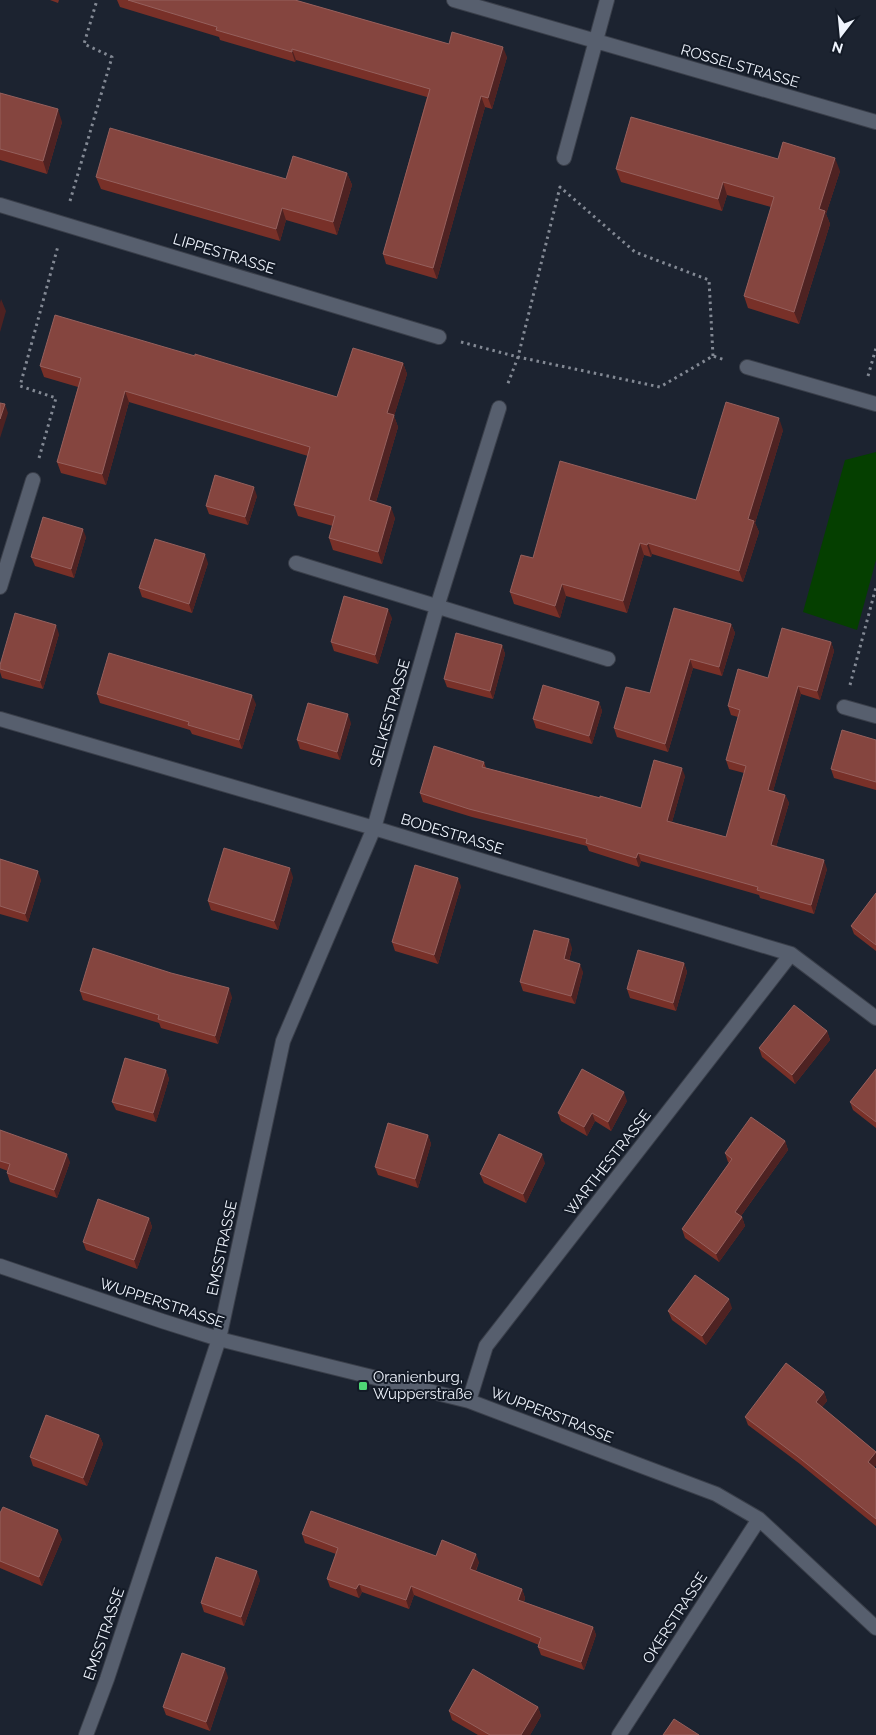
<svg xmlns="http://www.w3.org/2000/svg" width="876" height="1735" viewBox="0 0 876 1735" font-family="Raleway,sans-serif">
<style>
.green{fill:#053f00}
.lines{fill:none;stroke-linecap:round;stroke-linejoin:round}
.minor-casing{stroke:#3a3f4a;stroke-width:16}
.path{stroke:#838994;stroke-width:3;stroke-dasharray:2.5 4;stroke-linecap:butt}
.minor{stroke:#575f6e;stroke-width:14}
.wall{fill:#783028}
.shaded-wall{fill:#4e2222}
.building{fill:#85453f;stroke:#95605d}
.poi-dot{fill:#4fd675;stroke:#131a26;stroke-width:2}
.labels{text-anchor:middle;stroke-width:4;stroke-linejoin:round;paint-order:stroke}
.street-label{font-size:15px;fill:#eff4fd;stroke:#131a26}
.poi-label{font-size:15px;fill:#eff4fd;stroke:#131a26;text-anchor:start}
</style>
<rect width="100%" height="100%" fill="#1c2330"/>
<path class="green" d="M876 452V560L857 630 803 612 845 460Z"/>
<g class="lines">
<defs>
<path id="minor" d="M454 0 876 122
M564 158 607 0
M0 205 439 337
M747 367 876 404
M296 563 608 659
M0 587 33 480
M844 707 876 716
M0 719 374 828 791 954 876 1018
M0 1266 162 1321 219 1339 469 1401 716 1494 759 1519 876 1628
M469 1401 486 1346 791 954
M86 1735 107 1679 219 1339 283 1041 374 828 437 607 499 408
M619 1735 759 1519"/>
</defs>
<use href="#minor" class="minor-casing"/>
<path class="path" d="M70 201 112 57 84 44 97 0
M461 342 518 357 507 386
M713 356 709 280 635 252 560 187 518 357 660 387 713 356 725 360
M868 376 876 348
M39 458 56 398 20 386 58 246
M850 685 876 587"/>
<use href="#minor" class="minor"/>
</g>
<path class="wall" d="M50 0H59L58 3Z
M117 0H295L449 44 507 57 492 109 485 107 437 279 386 264 383 254 427 97 296 60 295 62 220 40 219 37 120 7Z
M0 93 62 122 47 174 0 160Z
M778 159 840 171 826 214 830 224 799 324 748 308 744 296 771 207 727 195 722 211 621 182 616 169Z
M347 173 352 185 337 235 286 220 280 241 101 189 96 177 286 179Z
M195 356 337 397 403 363 407 374 394 416 398 427 376 502 395 518 382 564 333 550 329 538 333 526 298 516 294 505 308 456 129 402 106 485 61 473 57 462 78 387 44 377 40 366Z
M783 430 755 523 759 532 743 582 652 554 651 557 644 555 627 613 566 596 560 618 514 604 510 592 533 558 696 500Z
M257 496 248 525 209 514 206 506Z
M86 537 74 578 35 566 31 557Z
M208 563 192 613 142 597 139 588Z
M392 618 378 664 334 651 331 642Z
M731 624 735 633 722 676 693 668 668 752 617 737 614 728 650 693Z
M59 634 43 689 2 678 0 672V665Z
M831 642 834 651 820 700 801 694 773 791 785 795 789 803 776 847 827 869 814 914 760 898 759 895 641 861 639 867 589 851 587 846 472 817 423 802 420 793 484 762 486 768 641 808 685 776 672 822 726 837 744 773 729 769 726 760 738 717 731 715 728 706 768 678Z
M502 645 505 654 493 699 447 687 444 679Z
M97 694 256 704 242 749 192 734 190 730 100 703Z
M599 702 602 711 592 744 536 728 533 719Z
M351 723 340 760 300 749 297 740Z
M876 740V790L834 778 831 769Z
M0 859 41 880 28 922 0 914Z
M293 877 278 930 211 910 208 901Z
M461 886 438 964 395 951 392 942Z
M876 893V951L854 934 851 926Z
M572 948 569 961 583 972 575 1004 523 991 520 982Z
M684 963 687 972 676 1011 630 998 627 989Z
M80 991 232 997 218 1044 161 1028 159 1023 83 1000Z
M827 1031 830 1040 795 1084 762 1057 759 1048Z
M876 1069V1128L853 1110 850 1102Z
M166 1070 169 1079 156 1122 116 1110 112 1102Z
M627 1101 611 1131 595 1121 587 1136 561 1121 558 1113Z
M0 1130 70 1162 57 1198 10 1182 7 1173 8 1171 0 1168Z
M428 1135 431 1144 418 1188 378 1175 375 1167Z
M785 1141 788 1150 741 1216 742 1217 745 1226 719 1262 685 1238 682 1229 729 1163 728 1162 725 1153Z
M545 1163 526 1203 484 1183 480 1174Z
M149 1218 152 1227 137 1269 86 1250 83 1242Z
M732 1308 706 1345 672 1320 668 1311Z
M824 1392 827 1401 822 1407 876 1452V1465L874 1467 876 1469V1526L800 1464 748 1425 745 1417Z
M99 1435 103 1444 87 1486 33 1466 30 1457Z
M0 1513 62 1539 42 1586 0 1568Z
M302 1534 436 1556 479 1562 476 1571 522 1589 525 1598 524 1602 593 1627 596 1635 584 1670 541 1655 538 1647 539 1645 414 1595 409 1609 362 1592 359 1598 330 1587 327 1579 336 1554 305 1543Z
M260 1580 244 1626 204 1612 201 1603Z
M228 1677 210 1731 166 1715 163 1707Z
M538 1707 541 1716 530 1735H478L452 1720 449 1711Z"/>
<path class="shaded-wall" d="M503 47 507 57 492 109 488 98Z
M292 49 296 60 295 62 292 52Z
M481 96 485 107 437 279 433 268Z
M58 109 62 122 47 174 43 161Z
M835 158 840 171 826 214 830 224 799 324 794 312 819 209Z
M347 173 352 185 337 235 333 222Z
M723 182 727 195 722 211 718 199Z
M282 208 286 220 280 241 276 229Z
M1 299 6 311 0 332V303Z
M403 363 407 374 394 416 398 427 373 512 369 500 387 413Z
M125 391 129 402 106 485 102 474Z
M5 404 8 413 0 438V419Z
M779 418 783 430 755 523 759 532 743 582 739 571 748 519Z
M254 487 257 496 248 525 245 517Z
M391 507 395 518 382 564 378 552Z
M83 529 86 537 74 578 71 569Z
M640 543 644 555 627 613 623 601Z
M648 543 652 554 651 557 647 545Z
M205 554 208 563 192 613 189 604Z
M562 584 566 596 560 618 555 606Z
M388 609 392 618 378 664 375 655Z
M731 624 735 633 722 676 719 667Z
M56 625 59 634 43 689 40 681Z
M831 642 834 651 820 700 817 691Z
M502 645 505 654 493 699 490 691Z
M690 659 693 668 668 752 665 744Z
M798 686 801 694 771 798 768 790Z
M252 695 256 704 242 749 239 740Z
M599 702 602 711 592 744 589 736Z
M348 714 351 723 340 760 337 752Z
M682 768 685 776 670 829 667 821Z
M785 795 789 803 774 854 771 845Z
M638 853 641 861 639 867 636 858Z
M824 860 827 869 814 914 811 905Z
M290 868 293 877 278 930 274 921Z
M38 871 41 880 28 922 25 914Z
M458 878 461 886 438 964 434 955Z
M569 939 572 948 567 968 564 959Z
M684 963 687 972 676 1011 673 1003Z
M580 964 583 972 575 1004 571 996Z
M229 988 232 997 218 1044 215 1036Z
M827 1031 830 1040 795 1084 792 1075Z
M166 1070 169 1079 156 1122 153 1113Z
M624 1092 627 1101 611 1131 608 1122Z
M592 1113 595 1121 587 1136 584 1127Z
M428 1135 431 1144 418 1188 415 1179Z
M785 1141 788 1150 738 1220 735 1212Z
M67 1154 70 1162 57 1198 54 1190Z
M542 1154 545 1163 526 1203 523 1194Z
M742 1217 745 1226 719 1262 716 1254Z
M149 1218 152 1227 137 1269 134 1260Z
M729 1299 732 1308 706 1345 702 1336Z
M824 1392 827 1401 819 1411 816 1402Z
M99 1435 103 1444 87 1486 83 1478Z
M876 1452V1465L871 1471 868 1462Z
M58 1530 62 1539 42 1586 39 1577Z
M476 1554 479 1562 473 1577 470 1569Z
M257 1571 260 1580 244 1626 241 1617Z
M359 1584 362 1592 359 1598 356 1589Z
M411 1586 414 1595 409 1609 406 1600Z
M522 1589 525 1598 521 1609 518 1600Z
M593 1627 596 1635 584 1670 581 1662Z
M225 1668 228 1677 210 1731 206 1722Z
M538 1707 541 1716 530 1735H521Z"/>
<path class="building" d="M128 0H295L449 44 452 32 503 47 488 98 481 96 433 268 383 254 430 89 292 49V52L216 30 217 27Z
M0 93 58 109 43 161 0 149Z
M631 117 778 159 783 142 835 158 819 209 825 211 794 312 744 296 774 197 723 182 718 199 616 169Z
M110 128 286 179 293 156 347 173 333 222 282 208 276 229 96 177Z
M55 315 195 356V354L337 397 353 348 403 363 387 413 394 415 369 500 391 507 378 552 329 538 335 516 294 505 310 447 125 391 102 474 57 462 81 378 40 366Z
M726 402 779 418 748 519 754 521 739 571 648 543 647 545 640 543 623 601 562 584 555 606 510 592 521 555 533 558 560 461 696 500Z
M0 403 5 404 0 419Z
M215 475 254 487 245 517 206 506Z
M43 517 83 529 71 569 31 557Z
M155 539 205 554 189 604 139 588Z
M344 596 388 609 375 655 331 642Z
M674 608 731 624 719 667 690 659 665 744 614 728 626 687 650 693Z
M15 613 56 625 40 681 0 669V665Z
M782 628 831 642 817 691 798 686 768 790 785 795 771 845 824 860 811 905 757 890 758 887 638 853 636 858 586 843 587 839 469 809 420 793 434 746 484 762 482 767 600 798V796L641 808 654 760 682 768 667 821 726 837 746 766 726 760 740 710 728 706 738 669 768 678Z
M456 633 502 645 490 691 444 679Z
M109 653 252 695 239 740 188 725 189 722 97 694Z
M543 685 599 702 589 736 533 719Z
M308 703 348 714 337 752 297 740Z
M842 730 876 740V782L831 769Z
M224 848 290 868 274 921 208 901Z
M0 859 38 871 25 914 0 906Z
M415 865 458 878 434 955 392 942Z
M876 893V945L851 926Z
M534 930 569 939 564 959 580 964 571 996 520 982Z
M93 948 171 973 229 988 215 1036 158 1019 159 1015 80 991Z
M638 950 684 963 673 1003 627 989Z
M794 1005 827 1031 792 1075 759 1048Z
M125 1058 166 1070 153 1113 112 1102Z
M582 1069 624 1092 608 1122 592 1113 584 1127 558 1113Z
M876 1069V1122L850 1102Z
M751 1117 785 1141 735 1212 742 1217 716 1254 682 1229 732 1159 725 1153Z
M388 1123 428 1135 415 1179 375 1167Z
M0 1130 67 1154 54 1190 7 1173 10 1164 0 1161Z
M499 1134 542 1154 523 1194 480 1174Z
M98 1199 149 1218 134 1260 83 1242Z
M695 1275 729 1299 702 1336 668 1311Z
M786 1363 824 1392 816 1402 876 1452 868 1462 876 1469V1519L797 1456 745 1417Z
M46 1415 99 1435 83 1478 30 1457Z
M3 1507 58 1530 39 1577 0 1561V1513Z
M311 1511 436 1556 442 1540 476 1554 470 1569 522 1589 518 1600 593 1627 581 1662 538 1647 541 1638 411 1586 406 1600 359 1584 356 1589 327 1579 338 1548 302 1534Z
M216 1557 257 1571 241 1617 201 1603Z
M182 1653 225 1668 206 1722 163 1707Z
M473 1669 538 1707 521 1735H490L449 1711Z
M674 1719 699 1735H663Z"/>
<rect class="poi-dot" x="358" y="1381" width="10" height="10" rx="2.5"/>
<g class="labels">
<g class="street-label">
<text transform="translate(740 66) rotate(16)" y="5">ROSSELSTRASSE</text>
<text transform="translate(224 254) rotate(17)" y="5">LIPPESTRASSE</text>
<text transform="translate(390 713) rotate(-74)" y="5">SELKESTRASSE</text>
<text transform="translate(452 834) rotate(17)" y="5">BODESTRASSE</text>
<text transform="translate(608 1163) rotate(-52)" y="5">WARTHESTRASSE</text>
<text transform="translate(222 1248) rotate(-78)" y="5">EMSSTRASSE</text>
<text transform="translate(162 1303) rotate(18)" y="5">WUPPERSTRASSE</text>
<text transform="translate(552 1415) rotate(21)" y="5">WUPPERSTRASSE</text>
<text transform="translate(675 1618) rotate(-57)" y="5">OKERSTRASSE</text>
<text transform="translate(104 1634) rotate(-71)" y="5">EMSSTRASSE</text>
</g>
<g class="poi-label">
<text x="373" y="1382">Oranienburg,<tspan x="373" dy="17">Wupperstraße</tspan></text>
</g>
</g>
<g transform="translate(841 35) rotate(196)" stroke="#131a26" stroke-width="4" paint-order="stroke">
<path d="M0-4L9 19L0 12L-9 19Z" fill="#eff4fd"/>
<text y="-8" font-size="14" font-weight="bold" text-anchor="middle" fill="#eff4fd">N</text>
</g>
</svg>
